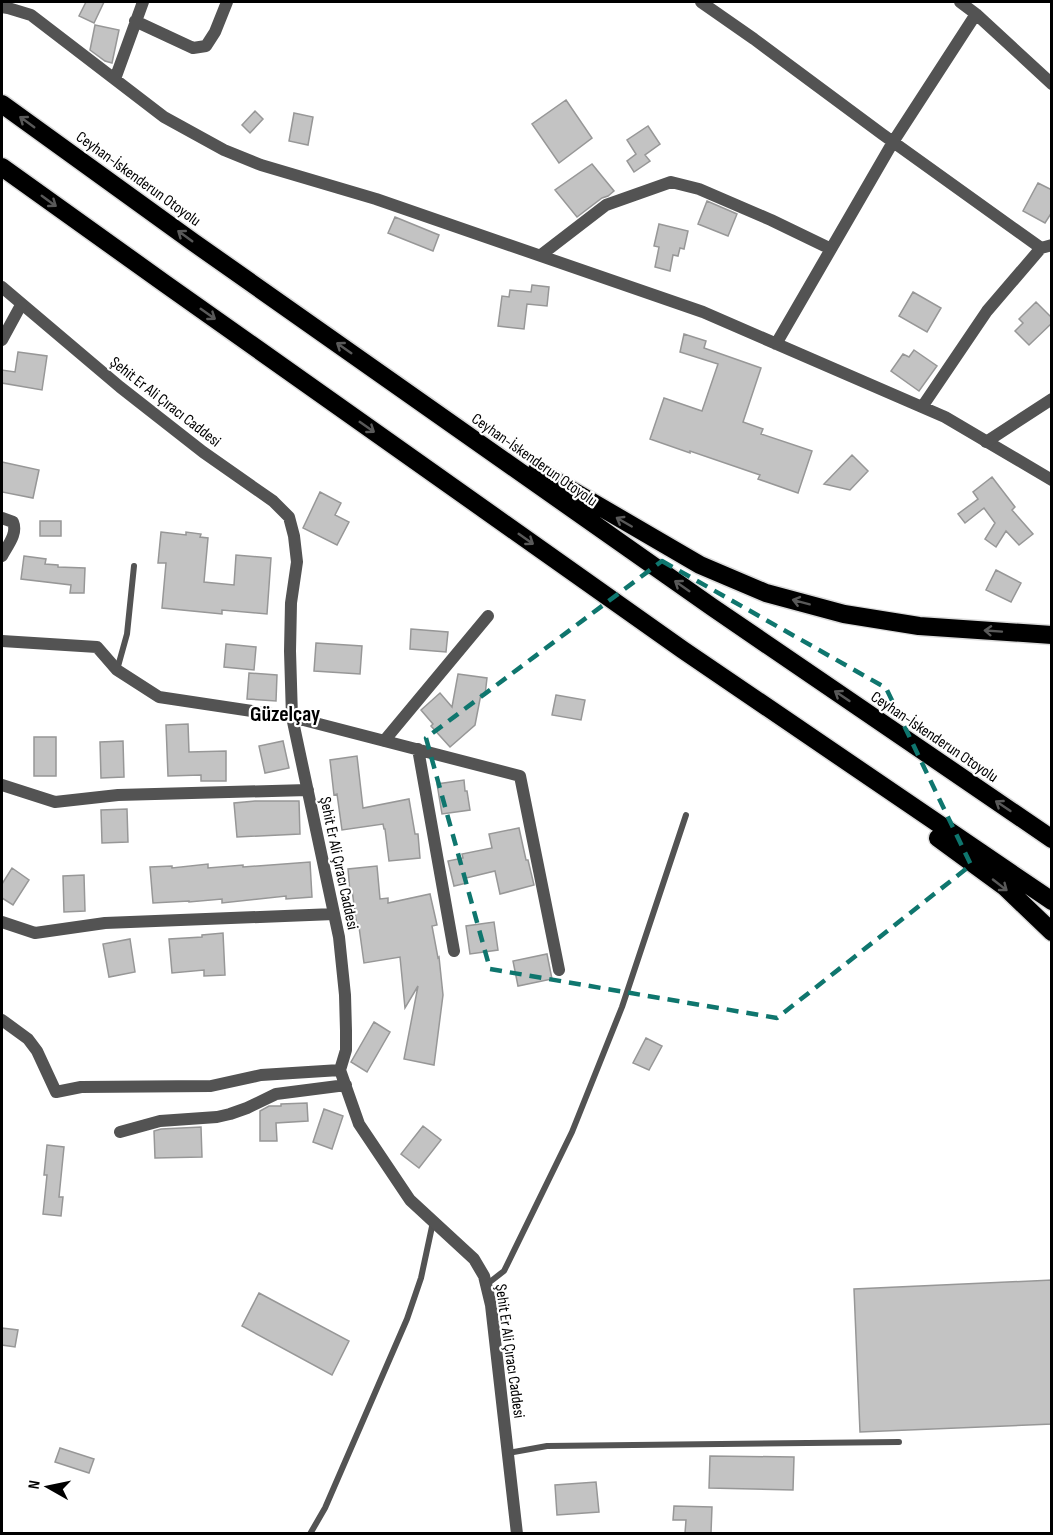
<svg xmlns="http://www.w3.org/2000/svg" width="1053" height="1535" viewBox="0 0 1053 1535" font-family="'Sofia Sans Condensed',sans-serif">
<style>
.building{fill:#c3c3c3;stroke:#979797;stroke-width:1.5}
.lines{fill:none;stroke-linecap:round;stroke-linejoin:round}
.motorway-casing{stroke:#dbdbdb;stroke-width:21}
.service{stroke:#535353;stroke-width:6}
.minor{stroke:#535353;stroke-width:12}
.tertiary{stroke:#535353;stroke-width:12}
.motorway{stroke:#000;stroke-width:18}
.oneway{stroke:#595959}
.marked{fill:none;stroke:#0f766e;stroke-width:4.5;stroke-dasharray:12 8;stroke-linejoin:round}
.labels{text-anchor:middle;stroke-width:4.5;stroke-linejoin:round;paint-order:stroke}
.street-label{font-size:16px;fill:#000;stroke:#fff}
.district-label{font-size:22px;font-weight:bold;fill:#000;stroke:#fff}
</style>
<rect width="100%" height="100%" fill="#fff"/>
<path class="building" d="M86 2H104L94 23 79 16Z
M95 25 119 30 112 63 105 61 90 50Z
M566 100 592 138 559 163 532 124Z
M255 111 263 119 250 133 242 125Z
M294 113 313 117 308 145 289 141Z
M648 126 660 144 645 155 650 161 634 172 627 161 636 154 627 140Z
M592 164 614 191 608 196 602 198 577 217 555 190Z
M1038 183 1052 190V212L1045 223 1023 211Z
M707 201 737 214 728 236 698 224Z
M395 217 439 235 433 251 388 233Z
M659 224 688 231 684 249 680 248 678 256 673 255 670 271 655 267 659 247 654 246Z
M532 285 549 287 547 306 527 304 524 329 498 326 502 296 509 297 510 290 531 292Z
M913 292 941 308 927 332 899 316Z
M1036 302 1052 318V323L1029 345 1015 331 1023 323 1019 319Z
M684 334 706 341 704 348 761 368 743 422 763 429 761 434 812 451 798 493 758 479 760 475 690 451V453L650 439 664 398 702 411 718 364 680 352Z
M914 350 937 366 919 391 891 371 903 354 909 357Z
M18 352 47 356 42 390 2 383V370L15 372Z
M852 455 868 471 850 490 824 484Z
M2 462 39 470 33 498 2 492Z
M992 477 1015 507 1012 510 1033 534 1019 545 1006 531 996 547 985 539 995 523 984 508 965 523 958 514 978 499 973 492Z
M320 492 341 503 335 515 349 522 337 545 303 528Z
M40 521H61V536H40Z
M161 532 186 535V532L201 534 200 537 208 538 204 582 234 585 236 555 271 558 267 614 222 610V614L162 608 166 563H158Z
M24 556 46 559 45 564 58 565V567L85 568 84 593H70L71 585 21 579Z
M996 570 1021 583 1011 602 986 590Z
M411 629 448 632 446 652 410 649Z
M316 643 362 646 360 674 314 671Z
M226 644 256 647 254 670 224 667Z
M249 673 277 675 276 701 247 699Z
M458 674 487 678 485 695 481 694 475 725 450 747 431 726 433 724 421 710 440 693 452 707Z
M556 695 585 700 581 720 552 715Z
M188 724 189 752 226 751V781H201V775L168 776 166 725Z
M34 737H56V776H34Z
M123 741 124 777 101 778 100 742Z
M283 741 289 768 265 773 259 746Z
M357 756 363 808 409 799 415 834H418L420 858 389 861 385 829H384L383 824 342 830 337 794 334 795 330 760Z
M464 780 465 791H467L470 810 442 814 437 784Z
M255 801H299L300 834 237 837 234 803Z
M127 809 128 842 102 843 101 810Z
M519 828 526 860H528L534 885 500 894 495 871 466 878 467 883 454 886 448 861 463 858 462 854 492 848 489 834Z
M310 862 312 897 286 899V896L222 903V899L189 902V901L153 903 150 867 172 866V868L208 864V868L243 865V867Z
M377 866 380 899 388 898V903L430 894 437 925 432 926 438 958 439 957 443 995 434 1065 404 1059 418 986 405 1008 400 957 364 963 359 927H357L352 890 350 891 348 869Z
M12 868 29 880 13 905 2 898V884Z
M84 875 85 911 64 912 63 876Z
M494 922 498 950 470 954 466 926Z
M223 933 225 975 204 976V970L172 973 169 939 202 937V935Z
M130 939 135 972 109 977 103 944Z
M547 954 552 979 518 986 513 961Z
M374 1022 390 1032 367 1072 351 1062Z
M646 1038 662 1046 649 1070 633 1063Z
M307 1103 308 1121 276 1123 277 1141H260V1111L269 1106H281V1104Z
M324 1109 343 1116 332 1149 313 1142Z
M423 1126 441 1140 419 1168 401 1154Z
M201 1127 202 1157 155 1158 154 1131 161 1129Z
M47 1145 64 1147 59 1197H63L61 1216 43 1214 47 1175H44Z
M1052 1280V1424L860 1432 854 1289Z
M259 1293 349 1341 332 1375 242 1326Z
M2 1328 18 1330 15 1347 2 1345Z
M60 1448 94 1459 89 1473 55 1462Z
M710 1456 794 1457 793 1490 709 1488Z
M596 1482 599 1512 557 1515 555 1485Z
M674 1506 712 1507 711 1533H685L686 1520H673Z"/>
<g class="lines">
<defs>
<path id="motorway" d="M2 104 193 242 712 607 1052 839
M2 167 164 283 683 650 1052 901
M537 470 700 565 766 593 844 614 919 626 1052 635
M938 838 1005 887 1052 932"/>
</defs>
<use href="#motorway" class="motorway-casing"/>
<path class="service" d="M117 670 127 634 134 566
M486 1285 504 1271 572 1132 622 1007 686 815
M508 1453 547 1446 899 1442
M310 1534 325 1508 407 1319 421 1278 433 1222"/>
<path class="minor" d="M701 2 754 39 882 134 1041 248
M960 2 976 14 1052 84
M2 7 8 8 31 15 164 117 224 150 261 165 376 199 703 312 945 417 1052 480
M135 21 193 48 206 46 215 32 227 2
M115 79 143 2
M541 255 606 205 671 182 699 189 771 220 831 249
M2 287 120 387 203 452 273 501 289 517 294 536 297 562 291 603 290 651 292 717 339 937 345 995 346 1031V1050L340 1070 359 1124 410 1200 474 1259 484 1276 491 1305 517 1534
M776 344 893 142 976 14
M922 407 987 311 1041 248 1052 245
M2 518 13 522C18 534 7 546 2 556
M2 641 97 647 117 670 159 697 292 717 520 776 559 970
M384 741 488 616
M418 749 454 951
M2 785 55 802 118 795 308 790
M2 922 35 933 105 923 334 914
M2 1020 28 1039 37 1051 56 1092 81 1087 211 1086 261 1075 340 1070
M120 1132 160 1121 217 1117 230 1114 247 1108 276 1094 346 1085"/>
<path class="tertiary" d="M2 340 21 305
M986 442 1052 399"/>
<use href="#motorway" class="motorway"/>
</g>
<defs><path id="oneway-shaft" d="M-6 0H5M1.5-3L5.5 0L1.5 3" fill="none" stroke-width="1.6" stroke-linecap="round" stroke-linejoin="round" transform="scale(1.5)"/></defs>
<g class="oneway">
<use href="#oneway-shaft" transform="translate(27 122) rotate(-144)"/>
<use href="#oneway-shaft" transform="translate(49 201) rotate(36)"/>
<use href="#oneway-shaft" transform="translate(185 236) rotate(-144)"/>
<use href="#oneway-shaft" transform="translate(208 314) rotate(35)"/>
<use href="#oneway-shaft" transform="translate(344 348) rotate(-145)"/>
<use href="#oneway-shaft" transform="translate(367 427) rotate(35)"/>
<use href="#oneway-shaft" transform="translate(624 522) rotate(-150)"/>
<use href="#oneway-shaft" transform="translate(526 539) rotate(35)"/>
<use href="#oneway-shaft" transform="translate(682 586) rotate(-145)"/>
<use href="#oneway-shaft" transform="translate(801 602) rotate(-165)"/>
<use href="#oneway-shaft" transform="translate(993 631) rotate(-176)"/>
<use href="#oneway-shaft" transform="translate(842 696) rotate(-146)"/>
<use href="#oneway-shaft" transform="translate(1003 806) rotate(-146)"/>
<use href="#oneway-shaft" transform="translate(1000 885) rotate(38)"/>
</g>
<path class="marked" d="M662 561 886 688 971 865 777 1018 490 969 426 738Z"/>
<g class="labels">
<g class="street-label">
<text transform="translate(139 178) rotate(36)" y="6">Ceyhan-İskenderun Otoyolu</text>
<text transform="translate(166 401) rotate(38)" y="6">Şehit Er Ali Çıracı Caddesi</text>
<text transform="translate(535 459) rotate(35)" y="6">Ceyhan-İskenderun Otoyolu</text>
<text transform="translate(935 736) rotate(34)" y="6">Ceyhan-İskenderun Otoyolu</text>
<text transform="translate(340 863) rotate(78)" y="6">Şehit Er Ali Çıracı Caddesi</text>
<text transform="translate(511 1351) rotate(82)" y="6">Şehit Er Ali Çıracı Caddesi</text>
</g>
<g class="district-label">
<text x="285" y="721">Güzelçay</text>
</g>
</g>
<rect width="1053" height="1535" fill="none" stroke="#000000" stroke-width="6"/>
<g transform="translate(48 1487) rotate(279)" stroke="#ffffff" stroke-width="4.5" paint-order="stroke">
<path d="M0-4.5L10 22L0 15L-10 22Z" fill="#000000"/>
<text y="-9" font-size="16" font-weight="bold" text-anchor="middle" fill="#000000">N</text>
</g>
</svg>
